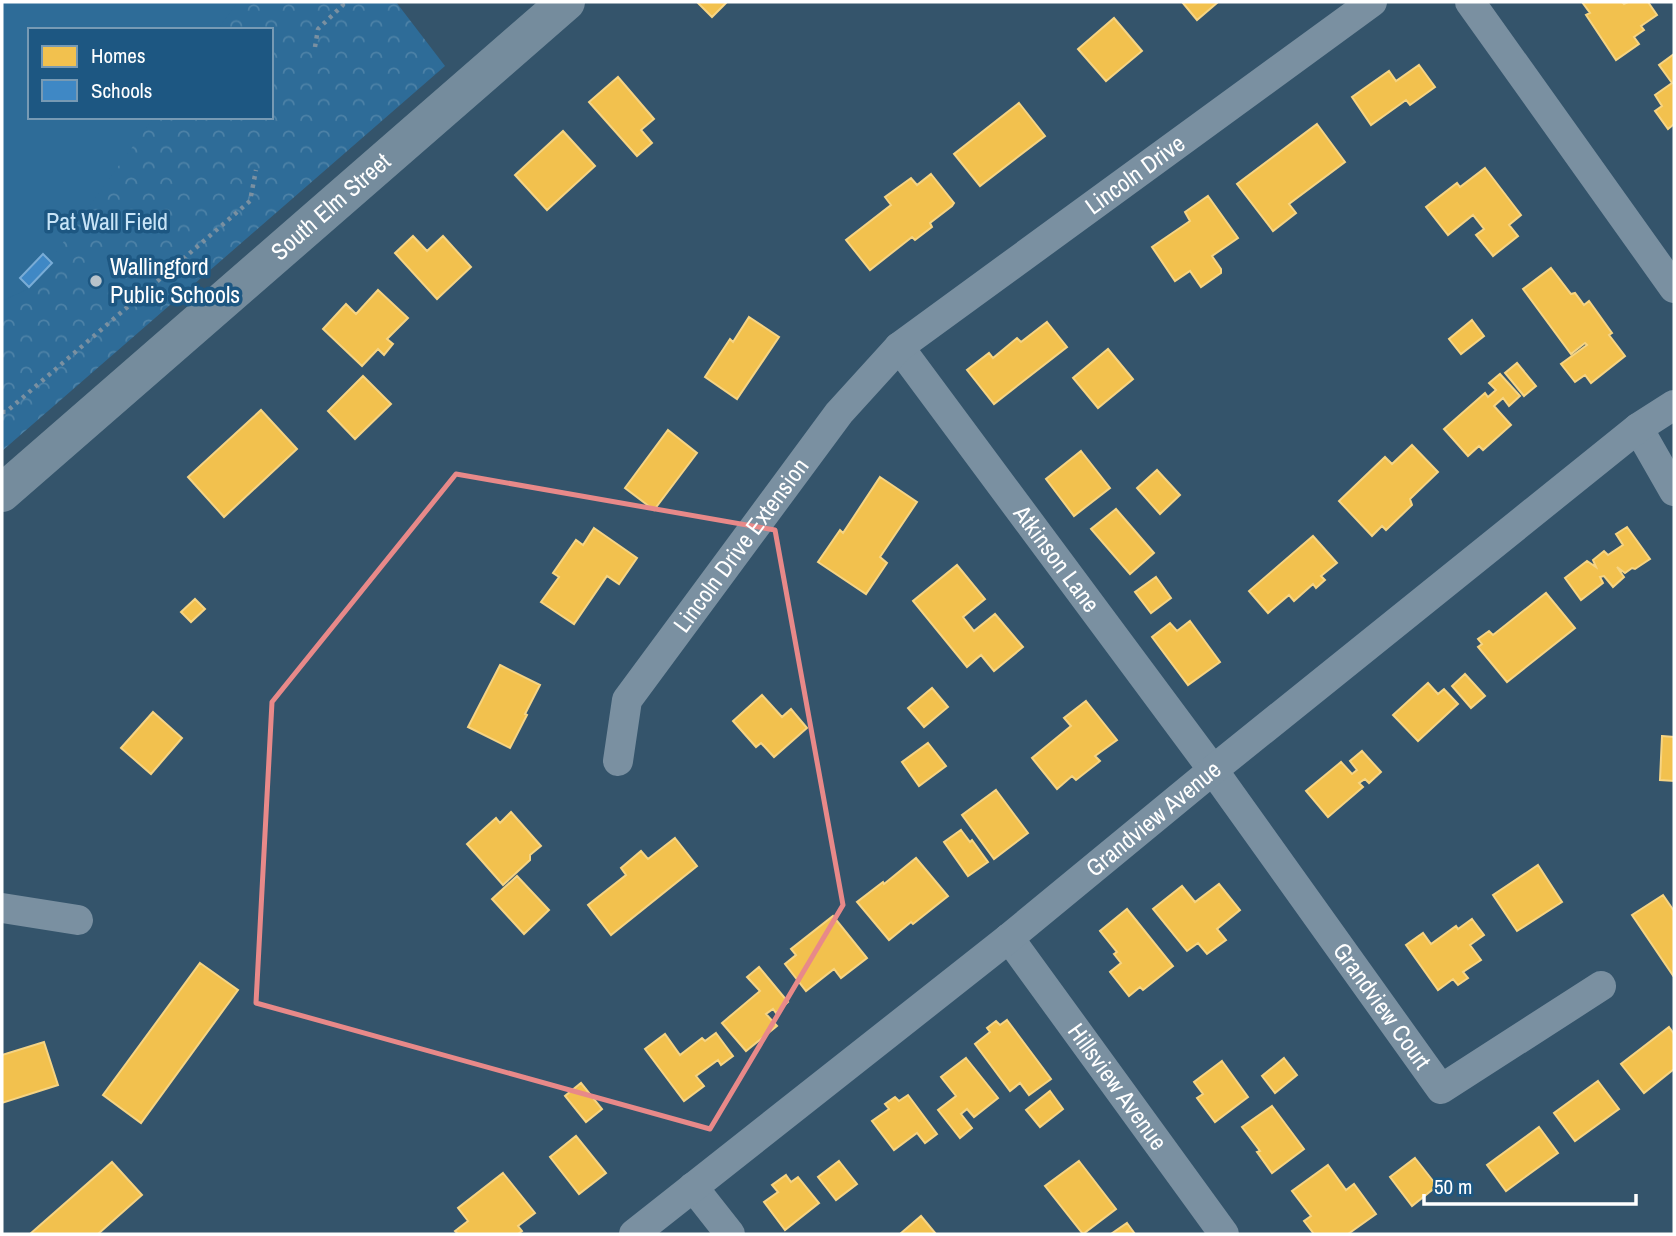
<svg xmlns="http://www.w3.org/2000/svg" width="1676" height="1236" viewBox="0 0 1676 1236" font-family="'Archivo Narrow',sans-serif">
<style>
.park{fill:url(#park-crowns);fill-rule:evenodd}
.pitch{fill:#2e6c98}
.homes{fill:#f2c14e;stroke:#f6d483;stroke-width:2}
.schools{fill:#3f88c5;stroke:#79acd6;stroke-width:2}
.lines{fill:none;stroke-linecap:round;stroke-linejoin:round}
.path{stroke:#7a90a1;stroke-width:4.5;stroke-dasharray:3.5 5;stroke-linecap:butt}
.street{stroke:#7a90a1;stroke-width:30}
.secondary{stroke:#758c9d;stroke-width:38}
.marked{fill:none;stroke:#e88989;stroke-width:5;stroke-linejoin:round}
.poi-dot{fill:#b8c3cb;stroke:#1d5782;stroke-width:2.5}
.labels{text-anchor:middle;stroke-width:7;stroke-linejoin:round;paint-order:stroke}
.street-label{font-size:24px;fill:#fff;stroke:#1d5782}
.park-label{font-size:24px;fill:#c8e4f7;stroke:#1d5782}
.poi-label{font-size:24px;fill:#fff;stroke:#1d5782;text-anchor:start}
</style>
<defs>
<pattern id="park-crowns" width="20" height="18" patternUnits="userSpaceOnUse" patternTransform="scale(1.75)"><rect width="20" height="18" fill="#2e6c98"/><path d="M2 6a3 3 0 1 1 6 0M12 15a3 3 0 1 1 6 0" fill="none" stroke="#4d82a7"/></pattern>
</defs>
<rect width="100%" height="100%" fill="#34546b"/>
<path class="park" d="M2 2H396L445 66 2 451ZM30 30H271V117H30Z"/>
<path class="pitch" d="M2 2H238L217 30H30V117H154L30 288 2 301Z"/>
<path class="homes" d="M697 2H727L712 17Z
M1182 2H1216L1217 3 1197 20Z
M1582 2H1622L1624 4 1628 2H1648L1657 15 1641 26 1644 30 1634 37 1639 44 1616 60 1586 15 1590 13Z
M1114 18 1142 51 1106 81 1078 49Z
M1674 54V124L1668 129 1655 111 1662 106 1655 95 1672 83 1659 65Z
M1419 65 1435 87 1410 105 1406 100 1371 125 1352 97 1389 71 1396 81Z
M618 77 654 119 641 130 652 143 637 156 589 102Z
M1019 103 1045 136 980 186 954 154Z
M1317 124 1345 162 1289 204 1296 213 1273 231 1237 184Z
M563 131 595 166 547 210 515 175Z
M1485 168 1521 215 1509 225 1518 236 1493 256 1476 235 1484 229 1473 215 1448 235 1426 207 1457 183 1460 187Z
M931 174 954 203 952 206 930 223 932 227 915 240 912 237 870 270 846 240 891 205 885 197 911 178 917 185Z
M1208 196 1238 238 1212 256 1221 269V273L1201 287 1190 271 1175 281 1152 247 1190 221 1185 212Z
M413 236 427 251 443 236 471 267 437 299 395 253Z
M1551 268 1571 294 1575 293 1584 305 1589 301 1612 333 1609 335 1625 356 1591 383 1585 375 1575 382 1561 364 1587 345 1585 343 1571 354 1523 289Z
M378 290 408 318 387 339 393 344 384 355 378 349 362 366 323 329 346 304 356 314Z
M749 317 779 337 737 399 705 377 730 339 733 342Z
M1472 320 1484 336 1461 354 1449 339Z
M1047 322 1067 347 994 404 967 370 989 353 993 358 1017 338 1021 342Z
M1108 349 1133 379 1098 408 1073 378Z
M1517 363 1536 386 1524 396 1505 373Z
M1500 374 1520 396 1509 406 1503 398 1494 406 1511 425 1483 450 1479 446 1468 456 1444 429 1485 393 1488 397 1496 390 1489 383Z
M363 376 391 404 355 439 328 411Z
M261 410 297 449 224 517 188 477Z
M668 430 697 453 654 510 625 488Z
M1412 445 1438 472 1410 499 1412 505 1386 530 1382 526 1372 536 1339 501 1385 457 1392 464Z
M1081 451 1110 488 1074 516 1046 479Z
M1157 470 1180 495 1160 514 1137 488Z
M880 477 917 502 880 557 887 563 866 594 818 562 840 530 843 533Z
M1116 509 1154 553 1130 574 1091 529Z
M1627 527 1650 559 1635 569 1632 568 1625 573 1617 567 1624 577 1613 587 1604 576 1600 577 1603 583 1581 600 1565 578 1587 561 1596 567 1593 560 1604 551 1608 555 1623 545 1616 534Z
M594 528 637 558 619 584 607 576 574 624 541 602 559 577 553 573 576 540 583 545Z
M1313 536 1337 563 1321 576 1325 580 1316 588 1313 584 1294 601 1289 595 1268 613 1249 591Z
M957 565 985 599 963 617 974 631 995 614 1023 647 994 671 981 655 967 667 913 601Z
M1156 577 1171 598 1151 613 1135 592Z
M1546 593 1575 628 1507 682 1478 647 1482 644 1478 639 1489 631 1493 635Z
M195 599 205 609 191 622 181 612Z
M1190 621 1220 662 1188 685 1152 637 1170 623 1177 631Z
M500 665 540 685 525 714 527 715 510 748 468 727Z
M1465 674 1485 696 1471 708 1452 686Z
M1428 683 1438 694 1444 689 1458 704 1418 741 1393 715Z
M932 688 948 707 924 727 908 708Z
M762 695 782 717 791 709 807 728 774 757 761 743 756 747 733 721Z
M1086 701 1117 740 1095 756 1100 761 1076 780 1072 776 1057 789 1032 758 1071 726 1064 718Z
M153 712 182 738 151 774 121 748Z
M1662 736 1674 737V781L1660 780Z
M928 743 946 766 919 786 902 762Z
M1362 751 1381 772 1369 783 1365 779 1359 783 1363 787 1328 817 1306 791 1341 762 1352 774 1357 770 1350 761Z
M996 790 1028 833 994 859 962 815Z
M511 812 541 846 530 855V860L503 885 467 844 496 818 500 823Z
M961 830 970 842 972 840 988 862 968 876 944 842Z
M675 838 697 866 611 935 588 905 626 875 621 868 641 851 648 859Z
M916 858 948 896 913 924 911 922 889 940 857 902 883 882 884 884Z
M1538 865 1562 902 1517 931 1493 895Z
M517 876 549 910 524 934 492 899Z
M1219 884 1240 910 1217 929 1226 940 1207 954 1198 943 1187 951 1153 909 1182 886 1195 902Z
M1663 895 1674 911V977L1632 915Z
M1127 909 1173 966 1143 990 1140 987 1129 996 1110 972 1121 963 1114 954 1117 952 1100 931Z
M833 916 867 958 841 978 834 969 806 991 785 964 796 955 791 949Z
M1472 919 1484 935 1470 945 1481 960 1463 972 1468 978 1458 985 1453 979 1438 990 1406 945 1423 933 1431 944 1456 926 1458 929Z
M200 963 238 990 141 1123 103 1095Z
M759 967 788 1002 776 1013 773 1009 766 1014 777 1026 746 1051 722 1023 760 991 747 977Z
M1007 1020 1051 1079 1029 1095 1020 1083 1010 1091 975 1044 990 1032 987 1028 996 1021 1000 1025Z
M1669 1027 1674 1034V1069L1644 1093 1621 1064Z
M716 1033 733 1056 721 1065 718 1060 696 1076 704 1086 684 1101 645 1049 665 1034 680 1055 702 1038 705 1041Z
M44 1042 58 1085 2 1103V1055Z
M966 1058 998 1098 974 1117 967 1109 961 1114 972 1128 960 1138 938 1110 956 1096 941 1077Z
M1284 1058 1297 1075 1275 1093 1262 1076Z
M1222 1061 1248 1097 1215 1122 1197 1098 1203 1094 1194 1082Z
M1598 1081 1619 1109 1575 1141 1554 1113Z
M581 1083 602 1109 586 1122 565 1096Z
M1050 1091 1063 1109 1040 1127 1026 1110Z
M908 1095 937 1134 925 1143 917 1133 894 1150 872 1121 889 1109 885 1104 895 1097 899 1101Z
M1272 1106 1304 1149 1272 1173 1257 1152 1260 1151 1242 1127Z
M1539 1127 1558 1153 1506 1191 1487 1165Z
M576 1136 606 1173 579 1194 550 1157Z
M1415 1158 1437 1186 1412 1206 1390 1177Z
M839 1161 857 1184 836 1200 818 1177Z
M1079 1161 1116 1209 1083 1234 1045 1186Z
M112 1162 142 1195 98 1234H30Z
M1328 1165 1346 1190 1354 1184 1376 1214 1348 1234H1314L1304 1221 1311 1216 1292 1191Z
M503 1173 535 1213 518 1226 522 1231 518 1234H458L455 1231 468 1221 458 1208Z
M786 1175 791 1182 798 1177 819 1203 785 1230 764 1202 778 1192 772 1185Z
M921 1216 936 1234H900Z
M1127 1223 1135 1234H1111Z"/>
<path class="schools" d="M43 254 52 263 29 287 20 278Z"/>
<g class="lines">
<path class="path" d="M315 47 318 29 343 5 341 2
M2 412H6L250 201 256 170"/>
<g class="street">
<path d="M1470 2 1674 288"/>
<path id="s1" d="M899 347 1213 770 1441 1089 1601 986"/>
<path d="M1638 428 1674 491"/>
<path id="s2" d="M618 761 627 700 839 413 899 347 1372 2"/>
<path d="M2 908 78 920"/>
<path id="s3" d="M1009 938 1224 1234"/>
<path d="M693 1187 730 1234"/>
<path id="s4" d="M634 1234 1009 938 1213 770 1638 428 1674 405"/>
</g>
<path class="secondary" id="s5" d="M2 493 566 2"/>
</g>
<path class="marked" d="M456 474 775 530 843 905 710 1129 256 1003 272 702Z"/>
<circle class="poi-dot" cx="96" cy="281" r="7"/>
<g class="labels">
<g class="street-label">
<text dy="8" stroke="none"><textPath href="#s2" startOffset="800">Lincoln Drive</textPath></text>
<text dy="8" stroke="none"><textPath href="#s5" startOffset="436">South Elm Street</textPath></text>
<text dy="8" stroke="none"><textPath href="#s2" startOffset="254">Lincoln Drive Extension</textPath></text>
<text dy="8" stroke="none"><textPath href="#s1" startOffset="264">Atkinson Lane</textPath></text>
<text dy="8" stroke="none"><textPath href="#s4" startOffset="665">Grandview Avenue</textPath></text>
<text dy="8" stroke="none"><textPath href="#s1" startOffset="817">Grandview Court</textPath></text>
<text dy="8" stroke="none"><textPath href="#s3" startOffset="184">Hillsview Avenue</textPath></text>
</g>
<g class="park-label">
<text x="107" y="230">Pat Wall Field</text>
</g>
<g class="poi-label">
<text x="110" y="275">Wallingford<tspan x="110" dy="28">Public Schools</tspan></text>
</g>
</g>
<rect width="1676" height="1236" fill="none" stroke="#ffffff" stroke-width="7"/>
<rect x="28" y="28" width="245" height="91" fill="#1d5782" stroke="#779ab4" stroke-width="2"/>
<rect x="42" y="46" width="35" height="21" fill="#f2c14e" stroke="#779ab4" stroke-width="2"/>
<text x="91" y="63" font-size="21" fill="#ffffff">Homes</text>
<rect x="42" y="80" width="35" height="21" fill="#3f88c5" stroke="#779ab4" stroke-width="2"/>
<text x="91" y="98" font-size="21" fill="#ffffff">Schools</text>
<path d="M1424 1194v10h212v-10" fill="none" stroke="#ffffff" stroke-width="3.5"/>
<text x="1434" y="1194" font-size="21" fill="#ffffff" stroke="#1d5782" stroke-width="5" paint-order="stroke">50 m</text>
</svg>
